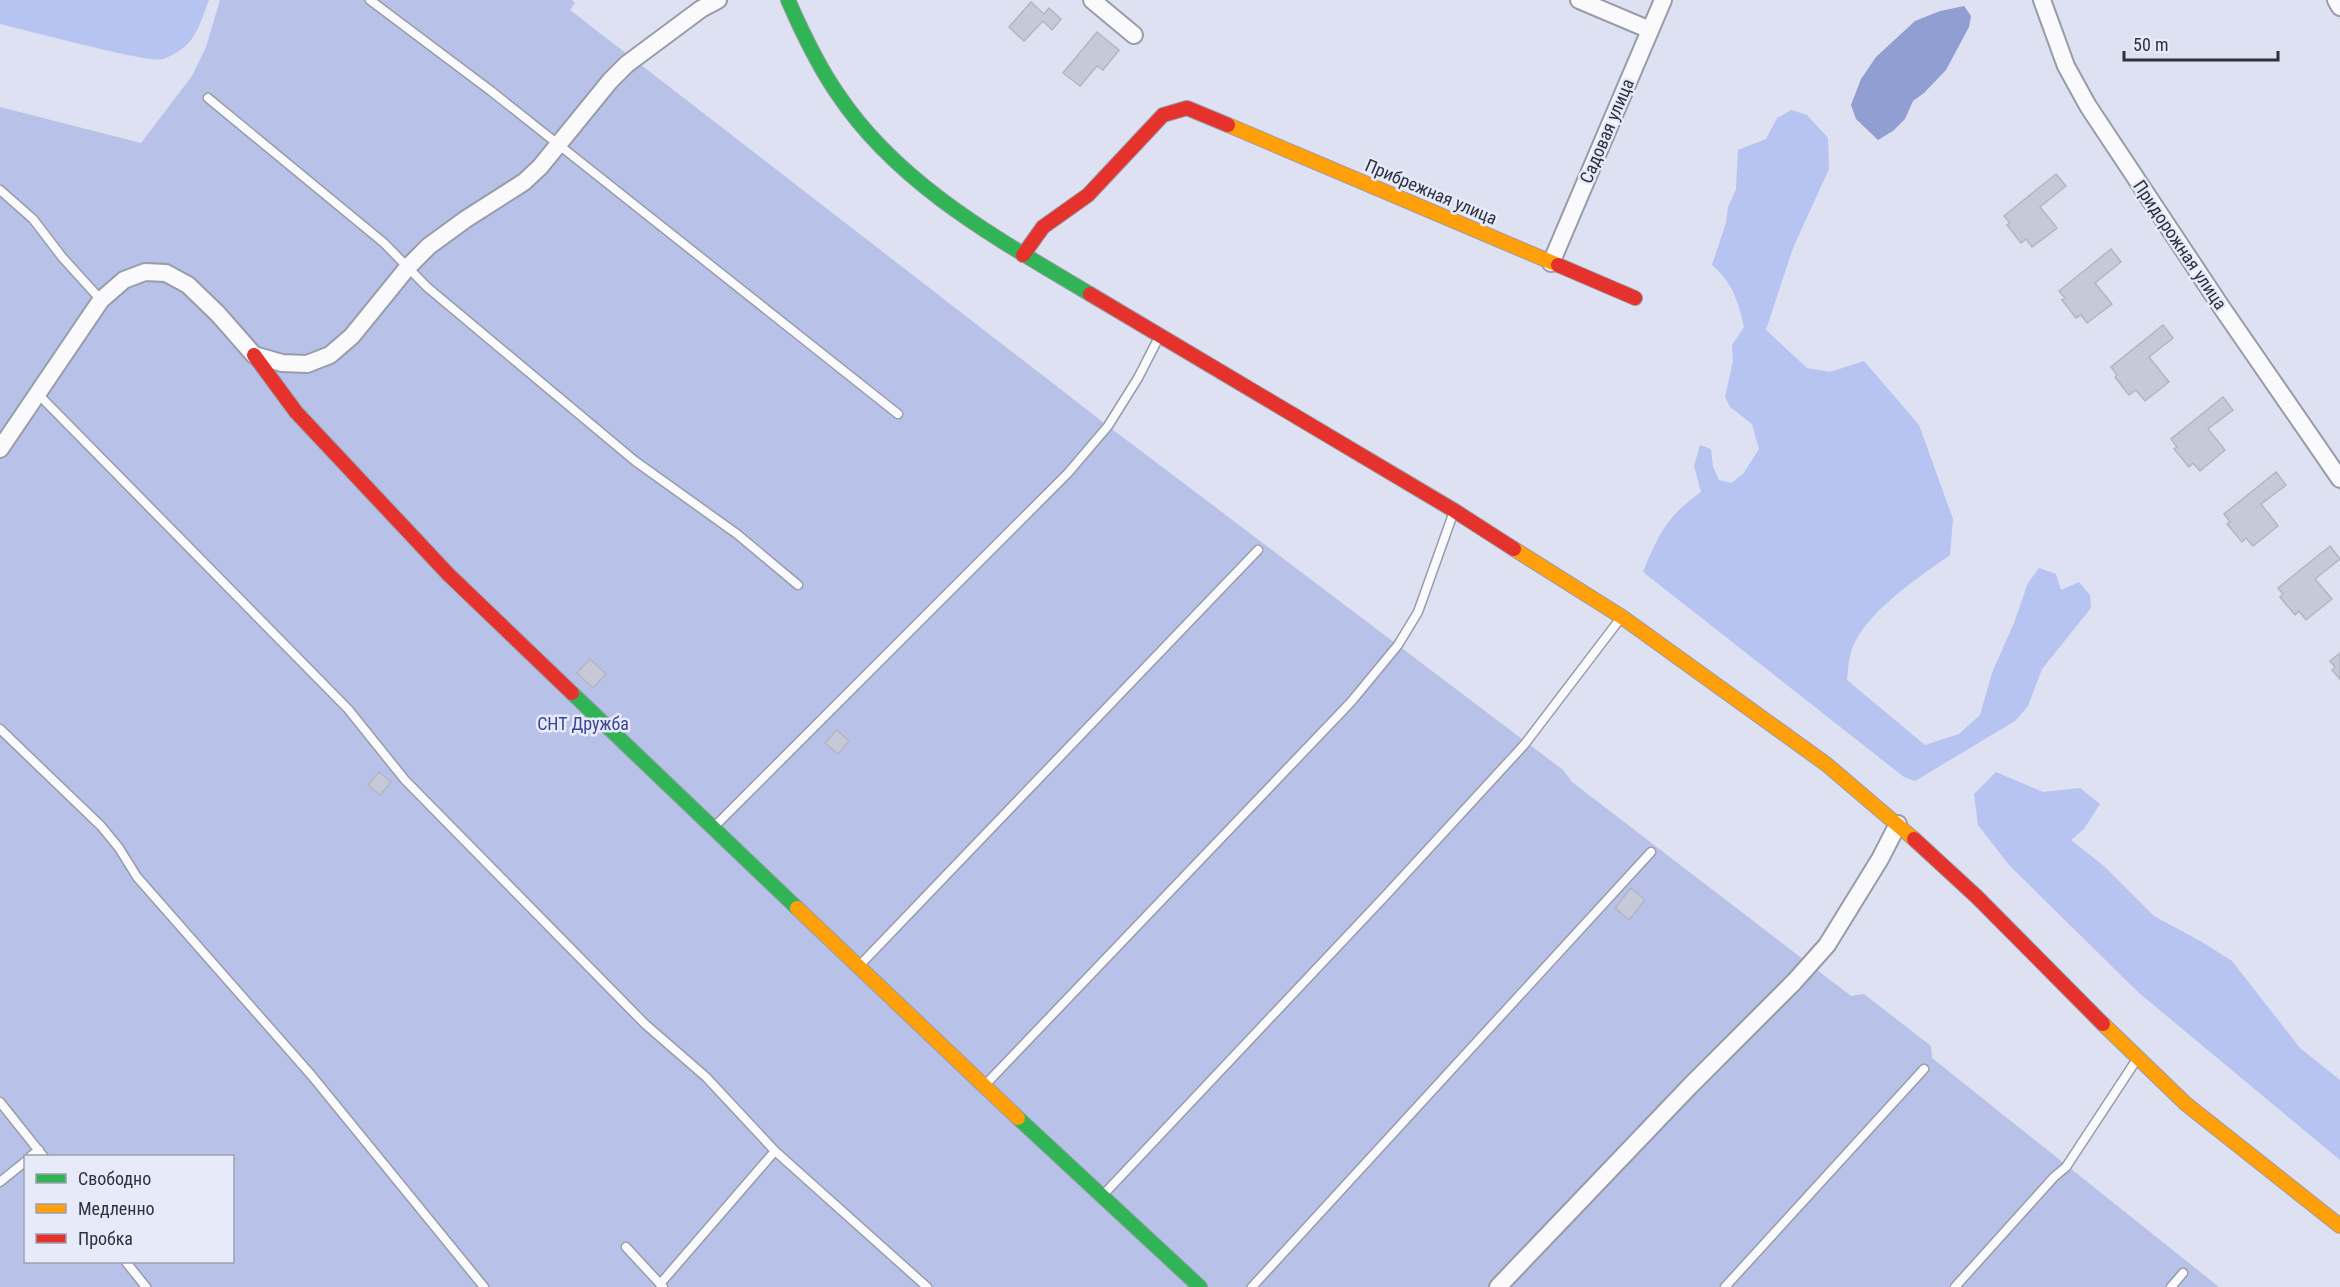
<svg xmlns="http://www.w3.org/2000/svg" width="2340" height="1287" viewBox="0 0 2340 1287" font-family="'Roboto Condensed',sans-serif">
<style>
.green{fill:#b8c2e9;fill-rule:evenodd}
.forest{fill:#b7c3f0}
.water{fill:#919ed2}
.building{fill:#c6c9d7;stroke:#b2b6c3;stroke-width:1.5}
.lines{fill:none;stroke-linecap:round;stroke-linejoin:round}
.lane-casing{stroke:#989ca8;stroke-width:11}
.street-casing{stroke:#989ca8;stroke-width:20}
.fast-casing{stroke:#989ca8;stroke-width:16}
.slow-casing{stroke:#989ca8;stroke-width:16}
.jam-casing{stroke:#989ca8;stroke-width:16}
.lane{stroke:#fafafd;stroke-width:8}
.street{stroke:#fafafd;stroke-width:16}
.fast{stroke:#30b455;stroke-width:14}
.slow{stroke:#ff9f0a;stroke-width:14}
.jam{stroke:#e5322d;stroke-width:14}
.labels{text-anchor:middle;stroke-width:5;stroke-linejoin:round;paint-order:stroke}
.street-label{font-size:18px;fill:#2e313e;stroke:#e7ebf9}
.park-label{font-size:18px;fill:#394697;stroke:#e7ebf9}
</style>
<rect width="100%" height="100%" fill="#dde1f1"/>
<path class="green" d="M220 0H572L575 3 570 10 1108 426 1563 770 1572 782 1851 996 1864 994 1931 1046 1932 1058 2219 1287H0V107L141 143 192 76 206 47ZM26 1156H232V1262H26Z"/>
<path class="forest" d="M0 0H209C198 29 195 47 163 59 149 64 23 29 0 24Z
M1791 110 1807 115 1828 138 1829 169 1793 248 1766 330 1807 368 1830 372 1864 361 1919 425 1953 519 1950 555C1918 578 1859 616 1850 656 1848 664 1848 672 1847 680L1925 745 1959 734 1980 715 1992 673 2014 623 2028 583 2039 568 2056 574 2061 590 2079 582 2090 595 2091 608 2042 669 2028 706 2015 721 1915 781 1904 777 1643 572C1659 534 1666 517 1701 492L1694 466 1700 445 1711 449 1713 467 1719 480 1731 483 1743 474 1759 449 1752 424 1730 407 1725 397 1733 361 1732 345 1744 327C1738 301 1733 283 1712 265L1726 223 1728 207 1736 189 1738 150 1766 139 1777 118Z
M1996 772 2043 792 2080 788 2100 804 2084 829 2071 840 2105 867 2154 916 2202 942 2232 961 2300 1048 2340 1080V1160L2139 993 2009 865 1978 825 1974 794Z"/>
<path class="water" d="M1964 6 1971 16 1969 27 1946 70 1924 93 1913 101 1905 119 1893 131 1878 140 1856 119 1851 105 1861 79 1876 57 1915 21 1940 11Z"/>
<path class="building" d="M1031 2 1044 14 1049 8 1061 19 1052 30 1043 21 1024 41 1009 27Z
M1097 32 1119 50 1103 70 1097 66 1080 86 1063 73Z
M2056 174 2066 186 2040 207 2057 228 2032 247 2026 239 2021 243 2007 225 2010 223 2004 216Z
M2111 249 2121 262 2095 283 2112 304 2087 323 2081 315 2076 318 2062 300 2065 298 2059 291Z
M2163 325 2173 338 2149 357 2169 382 2145 401 2136 390 2129 395 2115 377 2117 375 2111 367Z
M2223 397 2233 410 2208 429 2225 450 2200 471 2193 463 2189 467 2174 449 2177 447 2171 439Z
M2276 472 2286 485 2261 504 2278 526 2253 546 2246 538 2242 542 2227 524 2230 522 2224 514Z
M2330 546 2340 559 2315 579 2332 599 2306 620 2299 611 2295 615 2280 597 2283 594 2278 588Z
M2340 653V679L2332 670 2335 667 2330 661Z
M590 659 606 674 593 688 577 673Z
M837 730 849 741 838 754 825 743Z
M379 772 391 782 380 795 368 785Z
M1631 888 1645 900 1629 920 1615 908Z"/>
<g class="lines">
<defs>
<path id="lane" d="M370 0 491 91 898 414
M208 98 384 243 427 287 635 461 737 534 798 585
M0 190 33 219 62 257 101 300
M38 394 348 709 405 780 645 1024 706 1077 775 1151 927 1287
M0 729 101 826 119 848 137 877 312 1076 484 1287
M715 826 1068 473 1108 426 1138 378 1158 339
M860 965 1258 550
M985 1085 1351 702 1398 645 1418 612 1453 514
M0 1102 43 1156
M31 1156 39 1150
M0 1182 26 1161
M1104 1194 1387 894 1524 745 1620 619
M626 1247 663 1287
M126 1262 146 1287
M660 1284 775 1151
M1252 1287 1651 852
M1725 1287 1924 1069
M1955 1287 2054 1177 2066 1167 2137 1059
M2171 1287 2183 1273"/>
<path id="street" d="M1092 0 1134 35
M1579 0 1650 30
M2042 0 2066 66 2088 106 2220 305 2340 479
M2336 0 2340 7
M1551 263 1663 0
M0 449 101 300 124 280 145 272 166 273 188 285 218 314 254 355 282 363 307 364 330 355 352 336 408 267 429 246 466 219 524 182 540 167 610 81 627 64 701 9 718 0
M1498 1287 1690 1086 1794 982 1827 945 1880 859 1898 824"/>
<path id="fast" d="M788 0C802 32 817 64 837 93 898 185 998 239 1090 294
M572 693 797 908
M1018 1118 1200 1287"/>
<path id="slow" d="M1228 125 1558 265
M1514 549 1622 617 1826 764 1914 839
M797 908 1018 1118
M2103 1024 2186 1104 2340 1226"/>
<path id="jam" d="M1023 255 1043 227 1088 195 1163 115 1187 108 1228 125
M1558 265 1635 298
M1090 294 1455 511 1514 549
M254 355 296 412 448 574 572 693
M1914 839 1977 897 2103 1024"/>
</defs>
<use href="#lane" class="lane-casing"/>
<use href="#street" class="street-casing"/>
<use href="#fast" class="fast-casing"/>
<use href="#slow" class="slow-casing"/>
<use href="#jam" class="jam-casing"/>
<use href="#lane" class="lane"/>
<use href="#street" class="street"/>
<use href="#fast" class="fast"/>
<use href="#slow" class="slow"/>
<use href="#jam" class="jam"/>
</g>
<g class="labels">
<g class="street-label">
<text transform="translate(1607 131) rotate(-67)" y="6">Садовая улица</text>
<text transform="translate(1431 192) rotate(23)" y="6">Прибрежная улица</text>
<text transform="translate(2180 245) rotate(56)" y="6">Придорожная улица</text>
</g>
<g class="park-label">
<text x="583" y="730">СНТ Дружба</text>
</g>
</g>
<rect x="24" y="1155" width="210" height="108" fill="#e7ebf9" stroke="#9da1ae" stroke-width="1.5"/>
<rect x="36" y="1174" width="30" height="9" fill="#30b455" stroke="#9da1ae" stroke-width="1.5"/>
<text x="78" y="1185" font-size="18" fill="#2e313e">Свободно</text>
<rect x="36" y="1204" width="30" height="9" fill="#ff9f0a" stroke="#9da1ae" stroke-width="1.5"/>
<text x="78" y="1215" font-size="18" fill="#2e313e">Медленно</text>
<rect x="36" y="1234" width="30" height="9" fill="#e5322d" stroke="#9da1ae" stroke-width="1.5"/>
<text x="78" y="1245" font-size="18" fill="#2e313e">Пробка</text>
<path d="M2124 51v9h154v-9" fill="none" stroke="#2e313e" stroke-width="3"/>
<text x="2133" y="51" font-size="18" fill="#2e313e" stroke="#e7ebf9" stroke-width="4.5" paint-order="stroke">50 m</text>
</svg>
